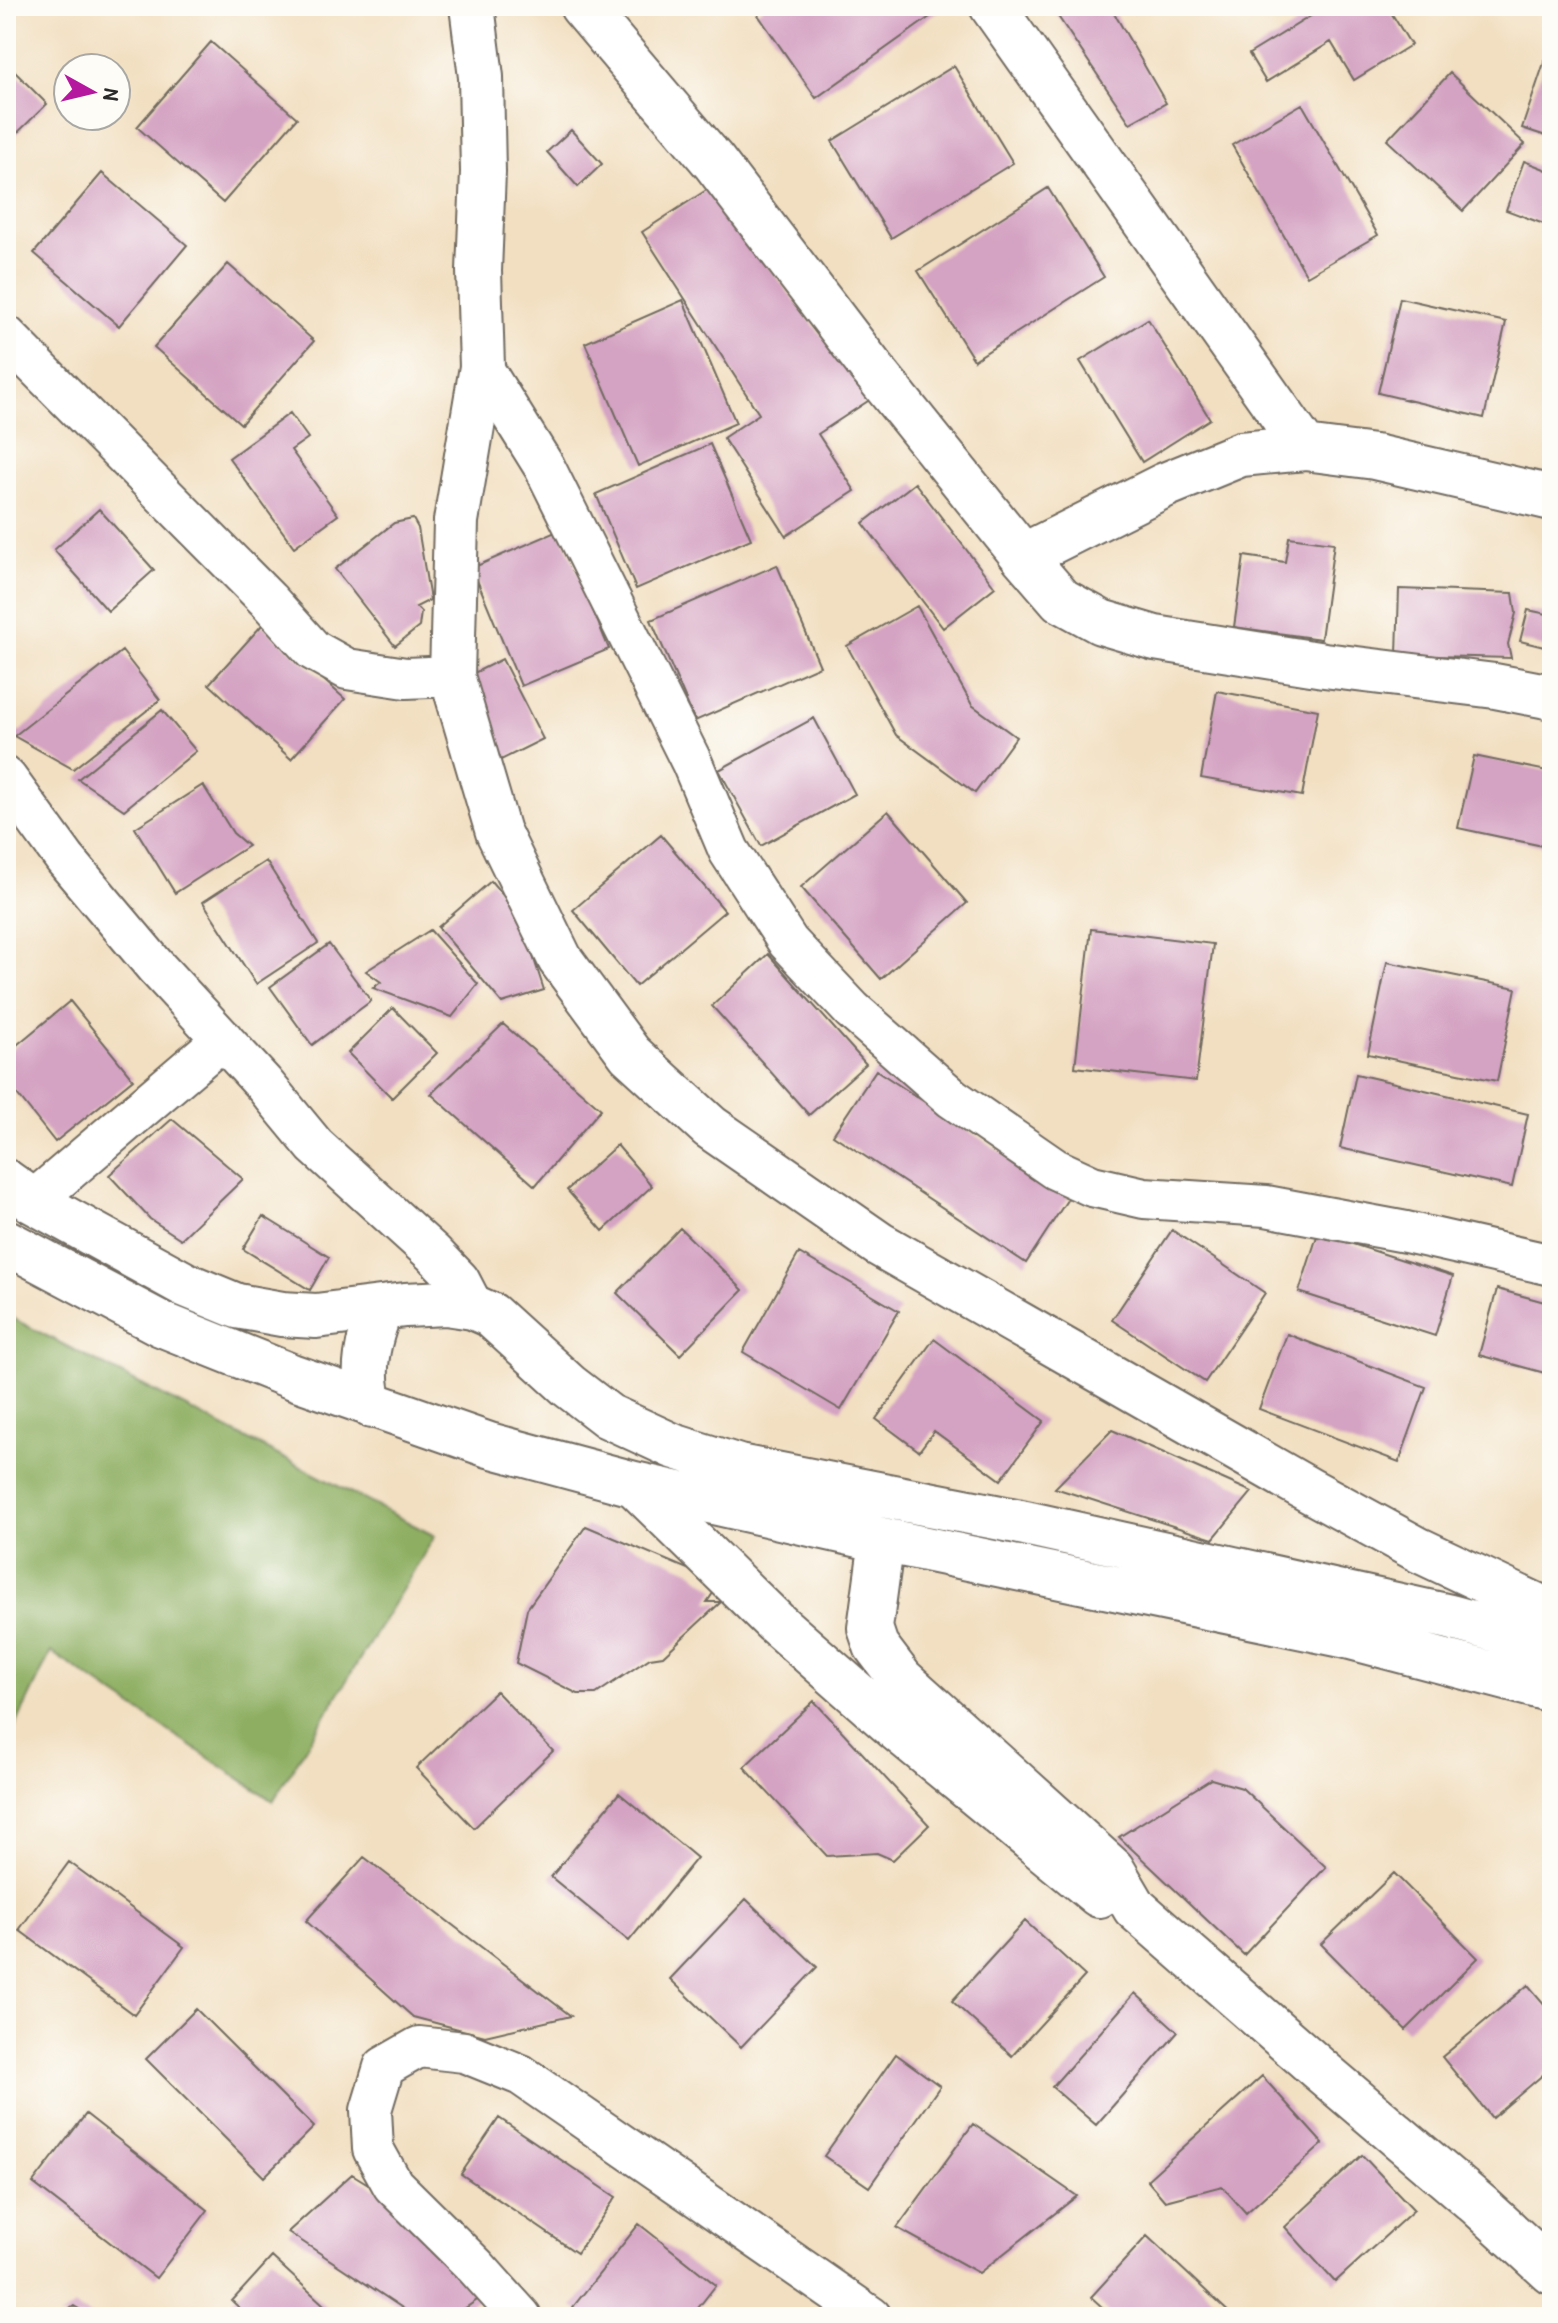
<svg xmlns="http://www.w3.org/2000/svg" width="1558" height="2323" viewBox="0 0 1558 2323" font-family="'Patrick Hand',sans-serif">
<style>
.forest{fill:#8eaf62;stroke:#5c6d46;stroke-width:2}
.building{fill:#d4a2c2}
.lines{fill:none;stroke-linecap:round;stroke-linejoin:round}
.street-casing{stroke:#716a60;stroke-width:44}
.secondary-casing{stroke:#716a60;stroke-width:48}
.street{stroke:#fff;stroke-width:40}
.secondary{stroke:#fff;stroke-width:44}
</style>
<rect width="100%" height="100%" fill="#fdfcf7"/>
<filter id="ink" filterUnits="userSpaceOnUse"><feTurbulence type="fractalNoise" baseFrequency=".0125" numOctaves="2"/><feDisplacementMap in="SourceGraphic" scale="16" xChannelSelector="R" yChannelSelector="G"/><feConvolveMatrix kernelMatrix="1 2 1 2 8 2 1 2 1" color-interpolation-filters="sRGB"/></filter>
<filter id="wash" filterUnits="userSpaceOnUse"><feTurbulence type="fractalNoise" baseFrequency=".006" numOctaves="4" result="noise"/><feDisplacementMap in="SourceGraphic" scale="32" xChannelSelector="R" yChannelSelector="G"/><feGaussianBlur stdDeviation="1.8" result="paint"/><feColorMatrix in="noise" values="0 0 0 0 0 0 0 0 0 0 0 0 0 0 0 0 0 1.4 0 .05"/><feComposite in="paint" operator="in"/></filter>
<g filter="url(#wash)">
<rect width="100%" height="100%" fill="#f2dfc1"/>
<path class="forest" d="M6 1315 435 1536 273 1801 51 1652 6 1746Z"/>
<g id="blocks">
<path class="building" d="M765 6H939L941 9 816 98 756 12Z
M1051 6H1110L1166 103 1130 123Z
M1327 6H1387L1411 45 1354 80 1331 42 1266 82 1249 54Z
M1552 39V138L1522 128Z
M211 42 297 118 223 203 137 127Z
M6 63 47 104 6 144Z
M954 66 1013 163 891 238 832 141Z
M1450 73 1525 144 1463 211 1387 140Z
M1302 104 1378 235 1307 276 1232 145Z
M571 130 602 164 578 187 547 152Z
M1524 161 1552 172V227L1506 210Z
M102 173 187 245 119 326 34 253Z
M1048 188 1104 277 974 360 918 271Z
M708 189 871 399 818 434 855 491 786 536 723 438 759 414 642 232Z
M228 264 314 341 241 424 154 347Z
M1400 298 1506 322 1484 418 1378 393Z
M683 300 736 423 638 466 585 343Z
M1148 319 1210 419 1142 462 1080 361Z
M290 413 308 438 291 450 338 515 294 547 229 458Z
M710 444 751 539 636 589 596 494Z
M915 483 995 587 943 628 863 523Z
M99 509 154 570 108 611 54 550Z
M413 519 418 528 430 600 416 607 421 612 419 627 395 646 335 569 394 523Z
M560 530 609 649 521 686 472 568Z
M1289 537 1334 543 1321 639 1234 627 1244 556 1285 562Z
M777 565 820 666 695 721 651 620Z
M1399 589 1513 593 1516 613 1508 644 1511 658 1397 655Z
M917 606 972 705 1016 737 975 793 896 735 847 646Z
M1528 610 1552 615V649L1520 641Z
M262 625 345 699 291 759 209 684Z
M122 651 160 700 73 769 14 736Z
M502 659 543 739 501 760 460 680Z
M1217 691 1318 710 1302 796 1201 778Z
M162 710 196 751 124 810 78 779Z
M814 718 855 794 761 846 719 770Z
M1474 756 1552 772V848L1458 828Z
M203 785 233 833 248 846 175 893 135 828Z
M888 811 967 903 881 979 801 887Z
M661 835 725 911 636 986 573 910Z
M266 861 318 943 256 984 203 902Z
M491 881 520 916 544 990 502 1003 438 927Z
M1091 929 1213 944 1196 1081 1075 1067Z
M430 930 478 984 452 1017 373 988 381 982 366 971Z
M329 944 371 1001 312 1045 270 987Z
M768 954 866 1064 809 1115 712 1006Z
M1387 962 1516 988 1497 1081 1368 1054Z
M70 1001 133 1079 55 1142 6 1080V1054Z
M393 1008 437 1053 392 1098 348 1053Z
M503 1024 601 1109 535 1186 431 1094Z
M876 1070 1069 1197 1026 1263 833 1135Z
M1356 1074 1528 1114 1512 1187 1340 1148Z
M172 1119 243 1179 181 1239 150 1219 109 1175Z
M617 1145 652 1186 603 1231 567 1190Z
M263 1216 329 1257 310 1290 243 1249Z
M680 1228 743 1290 680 1355 617 1293Z
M1172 1230 1265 1293 1205 1382 1112 1320Z
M1318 1233 1453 1276 1435 1336 1299 1292Z
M799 1253 899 1311 841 1410 743 1352Z
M1497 1289 1552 1304V1375L1479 1355Z
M1287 1334 1426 1387 1399 1462 1259 1409Z
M934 1339 1044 1421 1001 1480 934 1431 919 1451 876 1419Z
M1112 1430 1252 1492 1213 1539 1055 1488Z
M586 1526 690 1570 715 1590 707 1602H721L663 1656 650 1658 596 1694H578L516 1663 527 1609Z
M496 1691 553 1751 474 1828 416 1768Z
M814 1701 929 1825 893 1860 877 1853 827 1856 744 1767Z
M1211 1779 1242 1788 1326 1867 1244 1955 1119 1837Z
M619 1793 697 1858 629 1941 551 1877Z
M364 1857 571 2016 485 2036 413 2017 306 1921Z
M69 1862 184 1947 134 2015 19 1930Z
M1394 1873 1478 1958 1406 2030 1321 1944Z
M746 1899 817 1967 741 2047 670 1979Z
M1025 1921 1085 1976 1012 2056 952 2001Z
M1528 1985 1552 2013V2067L1492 2118 1442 2057Z
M1135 1993 1178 2032 1096 2125 1052 2087Z
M196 2009 314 2127 264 2177 146 2059Z
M896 2054 940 2086 869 2187 824 2156Z
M1262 2076 1323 2144 1246 2213 1222 2186 1165 2201 1147 2180Z
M86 2114 208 2210 156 2278 33 2183Z
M499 2118 616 2197 577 2253 461 2174Z
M973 2124 1077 2196 979 2273 897 2228Z
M1362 2155 1414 2210 1335 2282 1285 2227Z
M352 2174 394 2200 483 2296 452 2317H416L288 2232Z
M639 2224 716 2285 691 2317H586L573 2307Z
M1147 2236 1234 2317H1113L1091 2297Z
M272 2257 337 2317H249L232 2301Z
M74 2306 93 2317H59Z"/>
</g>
</g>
<g filter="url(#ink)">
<use href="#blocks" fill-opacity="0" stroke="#716a60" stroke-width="2"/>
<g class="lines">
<defs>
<path id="street" d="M6 336 268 600 313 650 347 669 406 678 452 676
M482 367 545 468 692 763 729 851 788 942 852 1010 952 1098 1055 1169 1092 1186 1144 1198 1266 1206 1406 1232 1552 1265
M6 778 65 859 155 966 263 1083 315 1146 433 1253 459 1280 473 1307
M33 1201 223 1039
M521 2317 476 2267 393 2185 373 2149 371 2110 384 2067 419 2047 464 2052 521 2075 871 2317"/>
<path id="secondary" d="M472 6 481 77 483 172 479 271 482 367 456 521 452 676 498 832 560 959 630 1054 710 1127 879 1244 1309 1490 1419 1550 1552 1613
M582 6 714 162 870 366 1023 556 1061 600 1101 622 1155 638 1324 665 1495 686 1552 697
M992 6 1305 448
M1023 556 1165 485 1241 454 1305 448 1375 457 1552 498
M6 1182 33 1201 186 1285 237 1306 282 1314 316 1316 405 1305 446 1303 473 1307 491 1315 569 1386 608 1416 673 1446 739 1467 1016 1521 1450 1617 1552 1645
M6 1242 161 1324 291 1376 489 1445 634 1484 882 1540 1347 1636 1552 1690
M372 1406C359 1374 368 1339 381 1308
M634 1484 775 1622 898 1730 1099 1895
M882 1540 870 1628 876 1646 901 1679 1112 1869 1135 1908 1319 2069 1479 2205 1552 2272"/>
</defs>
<use href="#street" class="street-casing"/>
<use href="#secondary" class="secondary-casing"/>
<use href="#street" class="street"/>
<use href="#secondary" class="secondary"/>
</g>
</g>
<rect width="1558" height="2323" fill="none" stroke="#fdfcf7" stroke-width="32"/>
<g transform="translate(92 92) rotate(98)"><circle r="38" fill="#fdfcf7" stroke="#a9a8a5" stroke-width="2"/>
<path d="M0-6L14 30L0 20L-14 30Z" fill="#b5179e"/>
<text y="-12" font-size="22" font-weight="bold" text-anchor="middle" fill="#2b2b2b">N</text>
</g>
</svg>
